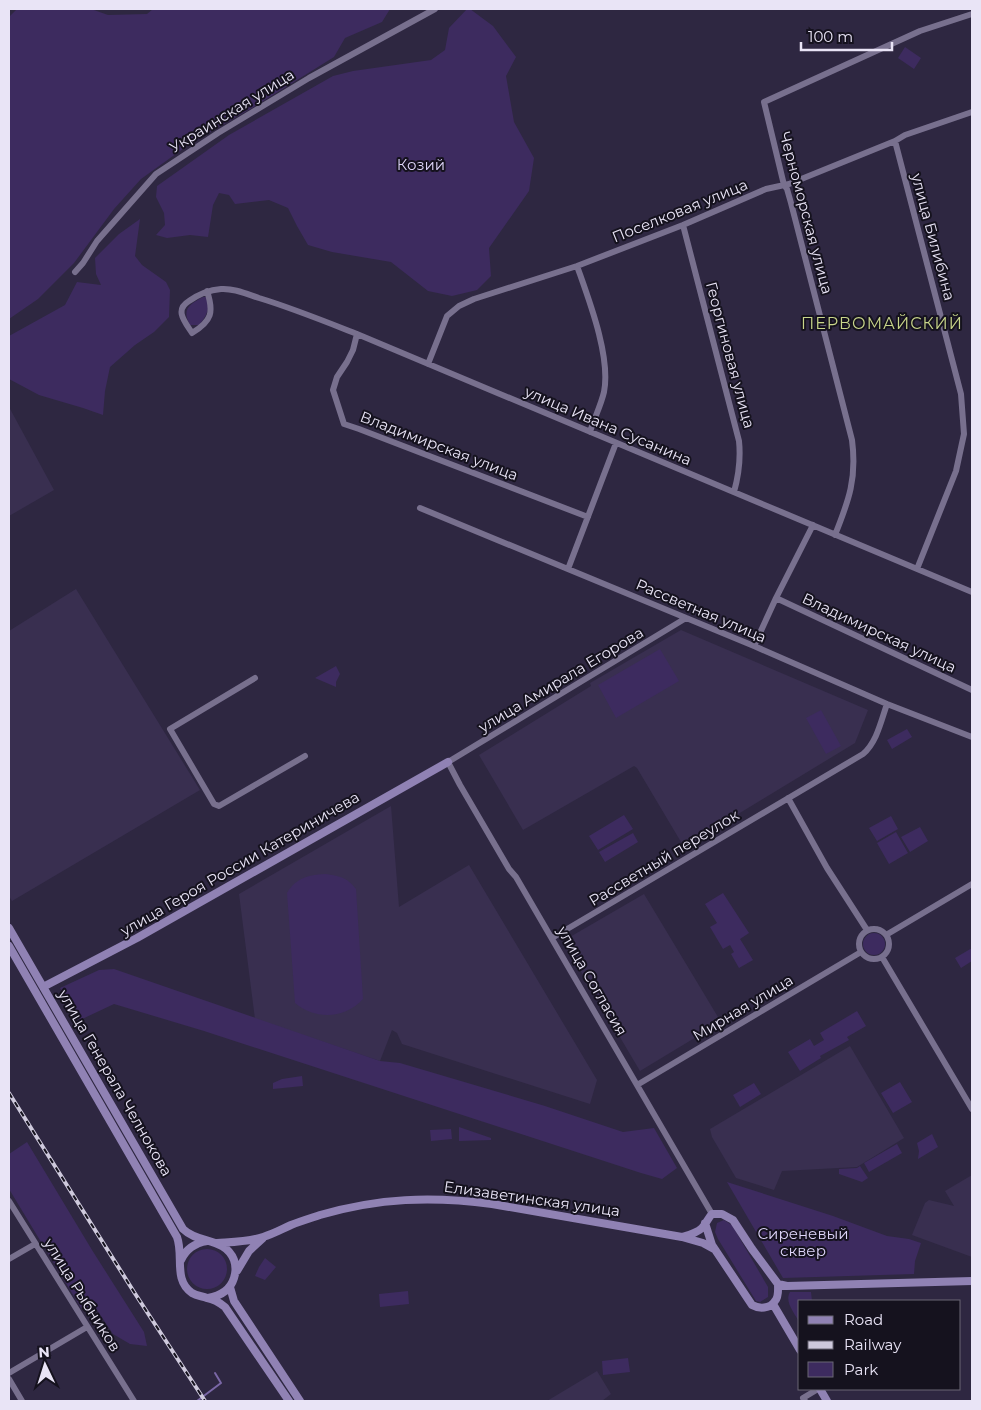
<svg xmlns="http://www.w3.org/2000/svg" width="981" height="1410" viewBox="0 0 981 1410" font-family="Montserrat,sans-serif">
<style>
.built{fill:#392f50}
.green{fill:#3d2b5f}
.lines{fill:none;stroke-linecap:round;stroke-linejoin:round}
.stream{stroke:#7a67a6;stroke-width:2}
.minor{stroke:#78708e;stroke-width:6}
.major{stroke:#9082b4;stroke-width:8}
.rail-casing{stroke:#cec9dc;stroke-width:4}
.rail{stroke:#15121e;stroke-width:2;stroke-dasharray:5.5;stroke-linecap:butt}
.labels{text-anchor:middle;stroke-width:4;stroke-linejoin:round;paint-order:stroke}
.street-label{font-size:15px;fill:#e9e4f6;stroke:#15121e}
.park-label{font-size:15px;fill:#ded5f9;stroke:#15121e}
.neighbourhood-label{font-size:16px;letter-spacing:1px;fill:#c9d68a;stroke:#15121e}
</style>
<rect width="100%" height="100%" fill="#2e2741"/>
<path class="built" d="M9 407 54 490 9 516Z
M76 589 200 790 12 901 9 896V631Z
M681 630 868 710 855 743 684 847 637 768 634 766 523 830 479 755 591 686 590 683Z
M391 806 399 907 469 865 597 1080 590 1104 402 1044 397 1033 392 1030 380 1061 255 1019 239 894Z
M644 894 721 1022 640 1071 563 941Z
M850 1046 904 1138 857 1167 782 1171 774 1190 736 1178 712 1137 710 1129Z
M972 1175V1257L912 1235 925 1203 929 1200 954 1206 945 1191Z
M597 1371 611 1394 602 1401H547Z"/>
<path class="green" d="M17 9H91L108 15 147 14 153 9H390L382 22 345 38 334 57 252 108 191 143 141 179 114 209 74 263 38 299 9 319V17Z
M467 9H470L493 26 516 57 506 76 514 122 534 158 529 191 489 248 491 276 477 290 452 296 428 291 391 262 332 252 308 245 297 226 288 208 269 200 235 204 229 195 219 193 213 205 208 237 190 235 167 238 156 235 165 225 164 213 156 197 157 186 229 135 333 76 353 71 431 60 445 50 449 28Z
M905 47 921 58 914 69 898 58Z
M140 219 135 256 142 265 166 282 170 290 169 317 154 332 135 345 110 367 105 391 103 415 83 408 39 395 9 379V336L65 305 77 282 101 285 96 274 95 258 119 234Z
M203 297H206C211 307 207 316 199 325H190C181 309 190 304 203 297Z
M660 649 679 681 616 718 598 685Z
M336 666 340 674 336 682V687L315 678Z
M821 710 841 746 826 754 806 718Z
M907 729 912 737 892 749 887 740Z
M624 815 633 829 598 850 589 836Z
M891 816 898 829 877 841 869 828Z
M920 827 928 841 910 852 901 837Z
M896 832 908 853 889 864 877 843Z
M633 833 638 842 605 862 599 852Z
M325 874C339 876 347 877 356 889L363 999C345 1019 315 1020 295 1003L287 893C296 878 308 875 325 874Z
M723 893 749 933 740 939 753 960 739 968 731 954 734 952 730 945 723 949 710 927 717 923 705 904Z
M863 944a11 11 0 1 1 22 0a11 11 0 1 1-22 0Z
M972 948V961L961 968 955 958Z
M114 969 380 1061 400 1063 545 1106 623 1132 654 1128 677 1168 662 1179 641 1173 204 1031 114 1004 80 1020 60 988 99 970Z
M857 1011 866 1026 847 1037 849 1040 820 1056 821 1058 800 1071 788 1052 810 1039 814 1046 824 1040 820 1033Z
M302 1076 303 1086 273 1089V1083L282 1079Z
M900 1082 912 1102 893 1113 881 1093Z
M754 1083 761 1094 740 1107 733 1095Z
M459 1127 491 1138V1140L459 1141Z
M451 1129 452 1139 431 1141 430 1130Z
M932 1134 938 1147 918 1159 919 1151 917 1143Z
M27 1142 92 1250 144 1332 147 1346 130 1344 113 1334 95 1307 81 1308 9 1189V1154Z
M897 1144 902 1153 869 1172 864 1163Z
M860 1166 868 1178 862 1182 839 1174V1169L857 1168Z
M727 1182 833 1216 887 1236 909 1239 921 1243 915 1261 914 1274 783 1278Z
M724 1220 732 1225 768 1287V1297L760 1302 756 1301 718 1239 715 1232 717 1223Z
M187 1269a20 20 0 1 1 40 0a20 20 0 1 1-40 0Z
M265 1258 276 1267 265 1280 255 1276 259 1267Z
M408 1291 409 1304 380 1307 379 1294Z
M790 1292H811L812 1301H800V1323C795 1314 784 1302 790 1292Z
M628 1358 630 1372 603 1375 602 1361Z"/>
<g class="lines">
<path class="stream" d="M197 1401 221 1383 215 1373"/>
<path class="minor" d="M895 141 961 394 964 434 956 471 917 569
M683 225 739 441C741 460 739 474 734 492
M577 266C589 300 611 357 604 392 601 405 594 419 590 432
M75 272 83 263 97 241 156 174 218 133 309 78 435 9
M207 291C214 312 212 321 192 333 185 322 174 310 189 301 199 294 209 290 221 289 234 288 247 294 259 298 292 308 324 321 357 334L972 592
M357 334 353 350 347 362 337 377 333 390 344 424 359 429 588 517
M428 364 447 316 459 306 474 299 577 266 683 225 766 189 789 184 895 141 905 135 972 112
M420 508 754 646 887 704 972 737
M835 535C849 500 857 478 852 440L791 203 787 189 784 185 764 102 920 31 972 14
M568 569 616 443
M776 598 972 690
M686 618 448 762 460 785 509 869 516 877 712 1214
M754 646 776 598 813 525
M255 678 170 729 214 804 219 806 305 756
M788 798 827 868 867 930
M859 944a15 15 0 1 1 30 0a15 15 0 1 1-30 0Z
M886 935 972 884
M552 938 863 754C877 742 881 721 887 704
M882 957 972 1109
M637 1085 861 952
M9 1201 134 1401
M9 1259 35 1244
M9 1373 87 1327
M9 1379 22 1401
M805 1401 803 1398 818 1389"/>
<path class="major" d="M9 928 183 1229C198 1244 225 1237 234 1260 236 1266 236 1272 234 1278 230 1291 220 1296 208 1298
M9 946 177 1237C184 1256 173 1280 192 1293 197 1296 202 1296 207 1298 214 1299 220 1303 225 1307L289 1401
M43 987 137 938 448 762
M682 1237C689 1235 697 1233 702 1228 706 1224 708 1218 712 1214H722L733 1220 752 1249 778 1284C778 1289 779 1297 775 1301 770 1309 759 1309 752 1305L712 1245 705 1223
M217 1243C232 1242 249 1242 263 1237 273 1234 282 1229 291 1225 301 1221 311 1218 320 1215 379 1198 431 1196 492 1204L682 1237 703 1243 714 1249
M181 1260C186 1249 195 1243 207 1241
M237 1271 249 1251 263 1238
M778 1284 787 1286 972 1281
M230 1287 234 1301 300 1401
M773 1304 800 1350
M820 1389 827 1401"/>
<defs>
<path id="rail" d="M9 1093 134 1292 205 1401"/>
</defs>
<use href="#rail" class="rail-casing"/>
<use href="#rail" class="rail"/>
</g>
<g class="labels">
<g class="street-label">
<text transform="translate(232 111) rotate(-32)" y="5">Украинская улица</text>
<text transform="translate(680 211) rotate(-22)" y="5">Поселковая улица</text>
<text transform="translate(806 213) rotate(75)" y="5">Черноморская улица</text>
<text transform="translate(933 237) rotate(75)" y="5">улица Билибина</text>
<text transform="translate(730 355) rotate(75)" y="5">Георгиновая улица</text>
<text transform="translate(608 426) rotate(23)" y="5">улица Ивана Сусанина</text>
<text transform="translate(439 446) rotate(21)" y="5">Владимирская улица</text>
<text transform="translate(701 611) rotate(23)" y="5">Рассветная улица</text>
<text transform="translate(879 633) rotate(25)" y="5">Владимирская улица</text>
<text transform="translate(561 680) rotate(-31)" y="5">улица Амирала Егорова</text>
<text transform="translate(664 858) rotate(-31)" y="5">Рассветный переулок</text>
<text transform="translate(240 864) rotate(-30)" y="5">улица Героя России Катериничева</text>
<text transform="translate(592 981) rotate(60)" y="5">улица Согласия</text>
<text transform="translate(743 1008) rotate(-31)" y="5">Мирная улица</text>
<text transform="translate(115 1083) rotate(60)" y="5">улица Генерала Челнокова</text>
<text transform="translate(532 1199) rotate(8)" y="5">Елизаветинская улица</text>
<text transform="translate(82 1295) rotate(58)" y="5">улица Рыбников</text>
</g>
<g class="park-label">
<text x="421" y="170">Козий</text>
<text x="803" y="1239">Сиреневый<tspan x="803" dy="17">сквер</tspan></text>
</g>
<g class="neighbourhood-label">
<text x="882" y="329">ПЕРВОМАЙСКИЙ</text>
</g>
</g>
<rect width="981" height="1410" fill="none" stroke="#e9e4f6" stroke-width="20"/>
<rect x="798" y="1300" width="162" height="90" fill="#15121e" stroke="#6a6674"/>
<rect x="808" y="1316" width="25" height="8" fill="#9082b4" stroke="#6a6674"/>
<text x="844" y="1325" font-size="15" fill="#e9e4f6">Road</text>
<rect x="808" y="1341" width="25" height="8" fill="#cec9dc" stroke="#6a6674"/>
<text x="844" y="1350" font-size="15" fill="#e9e4f6">Railway</text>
<rect x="808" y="1362" width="25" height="15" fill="#3d2b5f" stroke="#6a6674"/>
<text x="844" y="1375" font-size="15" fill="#e9e4f6">Park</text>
<g transform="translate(45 1365) rotate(356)" stroke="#15121e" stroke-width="4" paint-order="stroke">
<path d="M0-4L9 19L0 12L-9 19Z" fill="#e9e4f6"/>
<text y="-8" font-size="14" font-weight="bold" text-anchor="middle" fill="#e9e4f6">N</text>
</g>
<path d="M801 42v8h91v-8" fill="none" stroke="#e9e4f6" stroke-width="2.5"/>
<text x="808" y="42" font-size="15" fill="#e9e4f6" stroke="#15121e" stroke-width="4" paint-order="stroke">100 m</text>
</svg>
